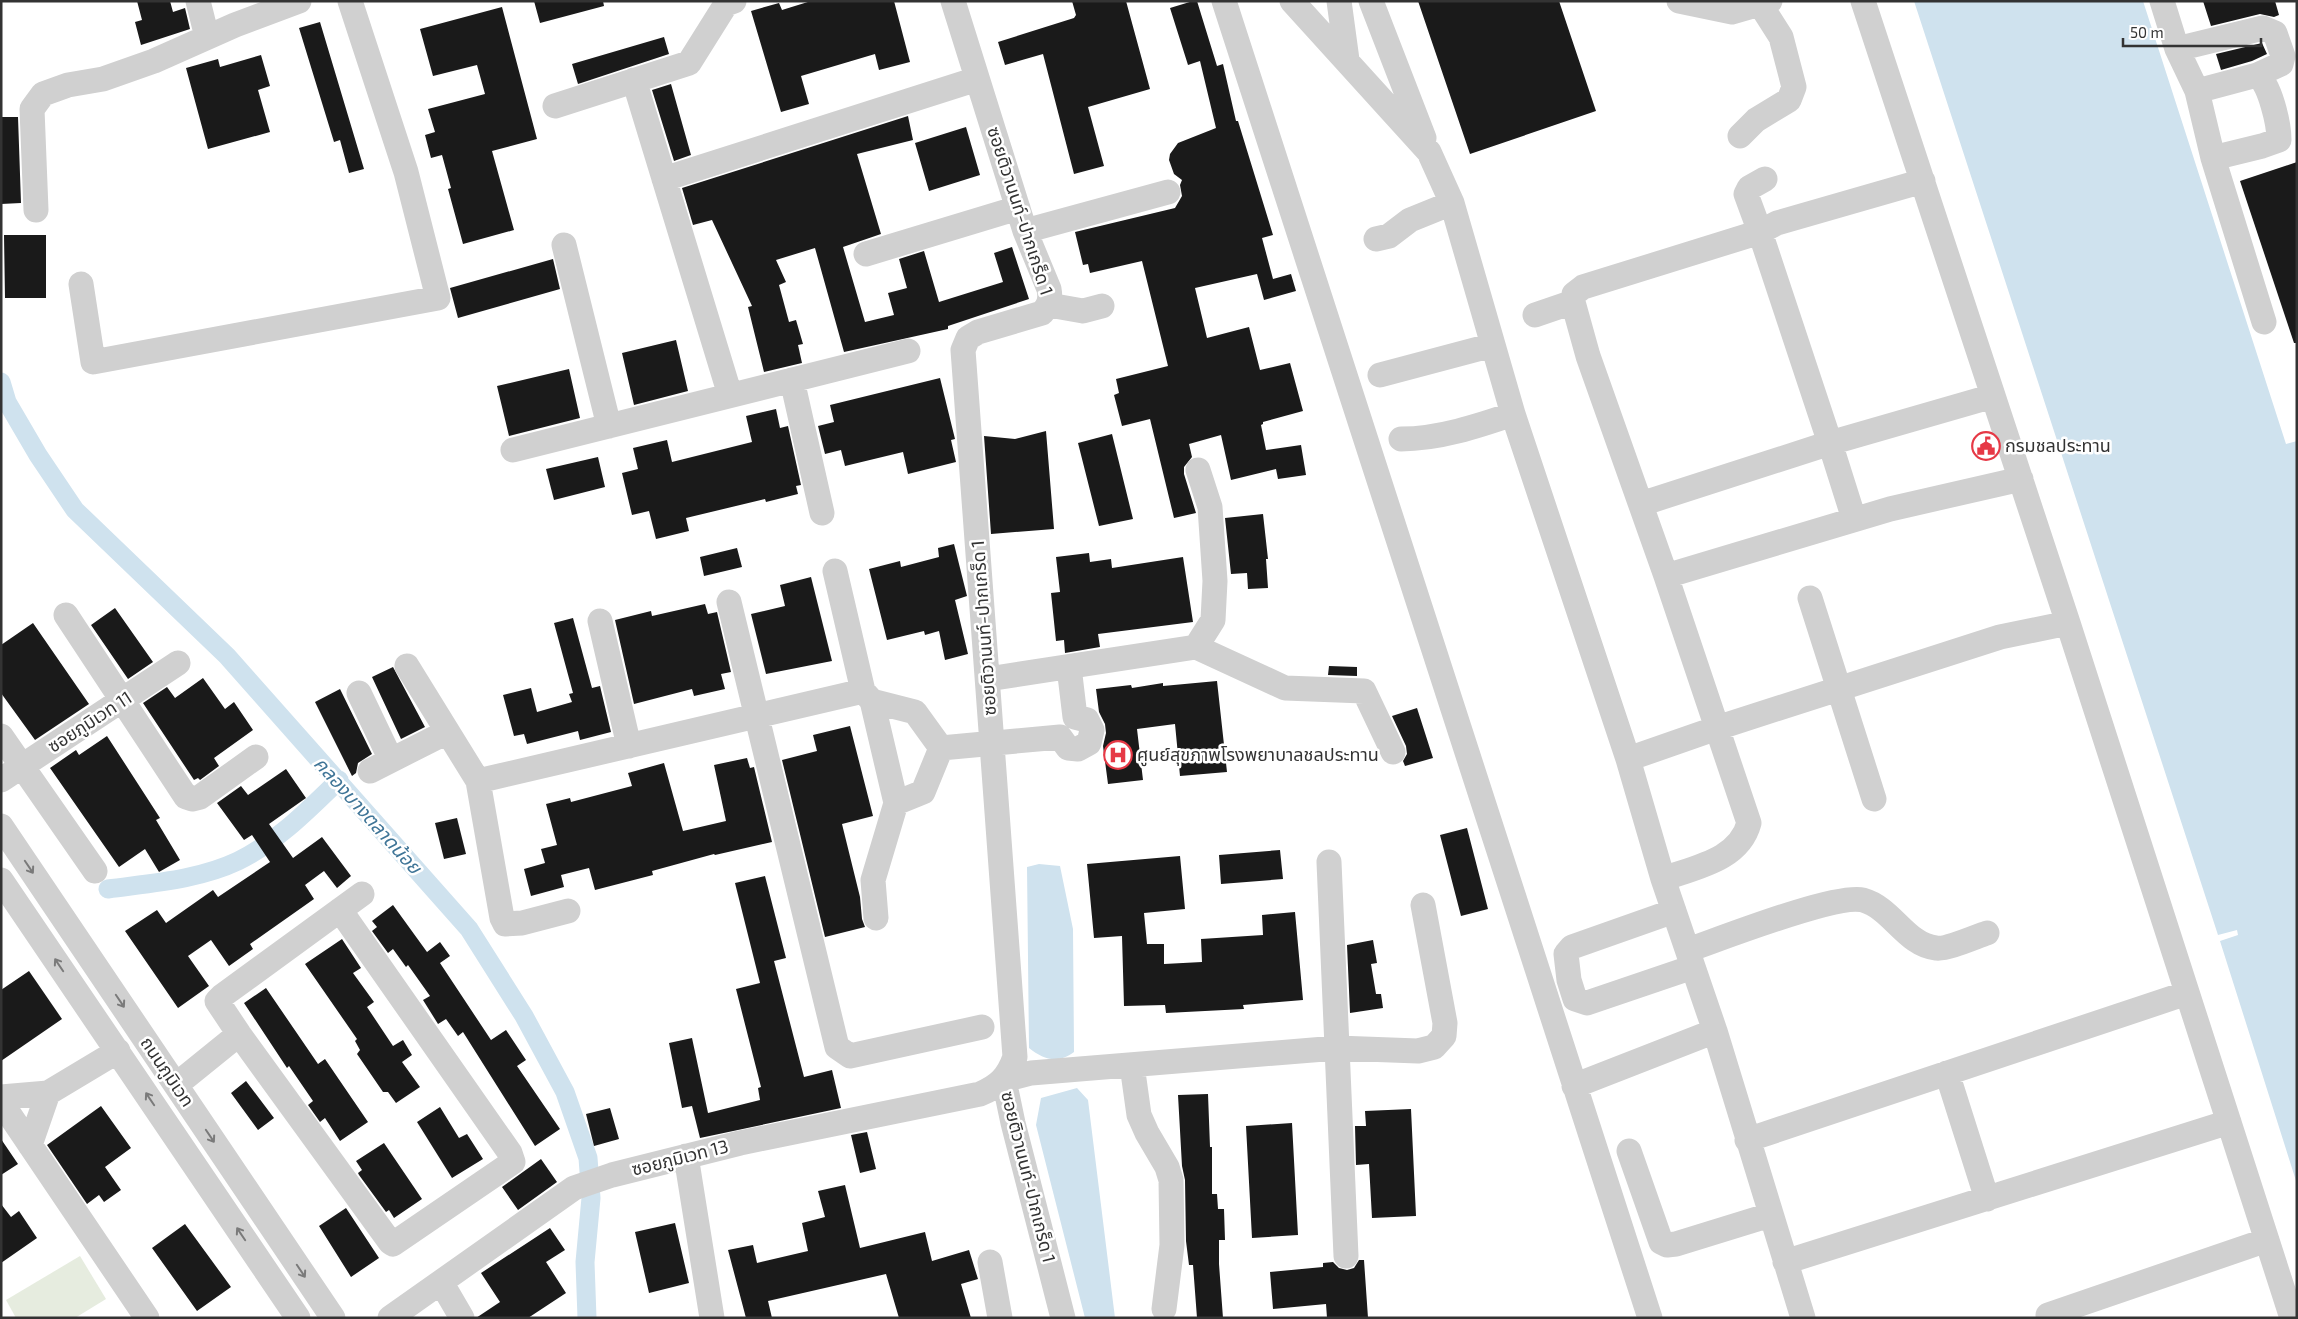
<svg xmlns="http://www.w3.org/2000/svg" width="2298" height="1319" viewBox="0 0 2298 1319" font-family="'Exo 2','Noto Sans Thai',sans-serif">
<style>
.green{fill:#e6ecdf}
.water{fill:#cfe2ee}
.lines{fill:none;stroke-linecap:round;stroke-linejoin:round}
.canal{stroke:#cfe2ee;stroke-width:19}
.building{fill:#1a1a1a}
.minor{stroke:#d0d0d0;stroke-width:25}
.oneway{stroke:#7a7a7a}
.labels{text-anchor:middle;stroke-width:5;stroke-linejoin:round;paint-order:stroke}
.street-label{font-size:18px;fill:#333;stroke:#fff}
.poi-label{font-size:18px;fill:#333;stroke:#fff;text-anchor:start}
.water-label{font-size:19px;font-style:italic;fill:#3f7597;stroke:#fff}
</style>
<rect width="100%" height="100%" fill="#fff"/>
<path class="green" d="M80 1256 106 1299 75 1318H16L6 1300Z"/>
<path class="water" d="M1914 1H2143L2286 444 2297 441V1184L2220 941 2238 935 2237 930 2218 935Z
M1039 864 1060 866 1073 929 1074 1052C1058 1064 1044 1060 1029 1048L1027 867Z
M1077 1088 1088 1100 1115 1318H1085L1036 1125 1041 1098Z"/>
<g class="lines">
<path class="canal" d="M1 382 7 402 38 455 75 510 227 656 469 929 524 1016 565 1092 588 1158 591 1198 585 1262 587 1318
M108 889C151 883 198 880 238 861 277 842 308 810 339 780"/>
</g>
<path class="building" d="M137 1H170L173 12 185 8 190 29 141 45 135 22 142 20Z
M534 1H603L604 6 540 23Z
M811 1H894L910 62 879 70 875 54 801 76 809 104 781 112 751 11 779 3 782 10Z
M1072 1H1126L1150 89 1088 107 1104 166 1074 174 1043 54 1005 65 998 42 1074 18 1076 15Z
M1193 1H1197L1217 66 1223 64 1236 121H1238L1273 235 1262 238 1273 279 1291 274 1296 291 1264 300 1257 274 1195 288 1207 338 1249 327 1260 370 1290 363 1303 411 1263 422V424L1261 425 1266 450 1301 445 1306 475 1278 479 1276 469 1231 480 1221 435 1189 444 1192 457 1184 467V474L1196 513 1174 518 1150 419 1122 426 1114 395 1119 393 1116 379 1168 366 1142 261 1090 273 1088 264 1083 265 1075 232 1175 208 1182 196 1180 185 1182 180 1174 174 1169 160 1170 154 1178 143 1216 128 1200 61 1188 65 1170 8Z
M1418 1H1559L1596 111 1470 154Z
M2203 1H2275L2279 15 2274 17 2260 14 2211 26Z
M502 7 537 139 492 151 514 230 463 244 448 189 451 188 442 155 431 158 425 135 435 132 428 109 485 94 477 65 433 76 420 29Z
M320 22 364 169 349 173 340 140 334 142 299 28Z
M664 37 669 54 578 84 572 64Z
M2262 43 2267 54 2252 61 2221 70 2216 54Z
M261 55 270 86 258 90 270 132 208 149 186 68 218 59 220 67Z
M671 84 691 155 674 161 652 90Z
M908 116 913 140 857 154 881 234 843 247 865 322 894 315 888 293 907 288 899 259 924 251 939 302 1003 282 994 253 1012 247 1029 299 948 326V329L844 352 815 248 776 260 786 282 779 285 789 322 796 320 803 344 798 345 802 363 764 372 748 307 752 306 712 220 693 225 682 188Z
M1 117H18L21 203 1 204Z
M966 127 980 175 929 191 915 143Z
M2297 162V343H2294L2240 181Z
M4 235H46V298H5Z
M553 259 560 289 458 318 450 288Z
M676 340 688 391 634 405 622 353Z
M569 369 580 418 509 436 497 386Z
M940 378 955 439 951 440 956 462 908 474 903 452 845 466 841 450 825 454 818 426 834 422 830 405Z
M776 409 780 428 788 426 801 485 796 486 798 494 766 502 765 499 686 518 689 531 656 539 649 511 632 515 622 473 638 469 633 448 667 440 672 462 752 442 746 416Z
M1046 431 1054 529 991 534 984 436 1015 439Z
M1112 434 1133 519 1099 526 1078 443Z
M598 457 605 487 554 500 546 469Z
M1263 514 1268 559H1266L1268 588 1248 589 1247 573 1231 574 1225 518Z
M954 544 967 596 955 600 968 654 945 660 939 631 925 635 924 631 887 640 869 569 900 561 901 567 939 557 938 548Z
M737 548 742 567 704 576 700 557Z
M1089 553 1090 562 1111 559 1112 568 1183 557 1193 622 1098 634 1100 647 1065 653 1064 640 1056 641 1051 593 1060 592 1056 557Z
M811 577 832 661 766 674 751 614 785 606 780 585Z
M705 604 708 614 717 612 731 672 721 674 725 689 694 696 692 689 634 704 615 620 651 611 652 616Z
M115 608 153 662 128 679 91 625Z
M573 618 592 688 600 686 611 732 580 740 578 731 527 744 524 734 514 736 503 695 531 688 537 712 572 702 569 694 573 693 554 623Z
M33 623 89 704 35 740 1 693V645Z
M1329 666 1357 667V676L1328 675Z
M393 667 425 727 401 739 372 677Z
M203 678 225 709 234 702 253 730 214 758 219 766 200 780 198 778 194 780 143 703 167 687 175 698Z
M1217 681 1227 772 1180 776 1175 724 1137 729 1143 780 1108 784 1103 746 1106 733 1105 724 1099 712 1096 689 1131 685 1132 688 1163 683V686Z
M340 689 372 754 358 763 356 773 352 776 315 702Z
M1417 708 1433 758 1405 766 1403 761 1407 754 1406 746 1392 716Z
M850 726 873 816 842 824 860 897 862 919 865 927 825 937 782 760 817 751 813 735Z
M107 736 160 818 156 820 180 860 159 872 145 849 119 867 50 768 76 750 79 755Z
M747 758 750 768 754 767 772 842 715 855 714 854 652 871 653 875 595 890 589 868 561 875 564 887 531 896 524 869 545 863 541 849 557 845 546 804 570 798 571 802 632 786 628 773 664 763 683 831 726 821 714 765Z
M286 769 306 798 269 824 293 858 322 837 351 876 337 888 324 871 305 885 314 899 250 944 253 949 229 966 211 940 188 956 209 986 178 1008 125 931 157 910 166 923 213 890 218 897 270 862 252 835 244 840 217 803 241 786 248 795Z
M457 818 466 854 444 859 435 823Z
M1467 828 1488 909 1461 916 1440 835Z
M1280 850 1283 879 1221 884 1219 855Z
M1180 856 1185 909 1144 913 1147 944H1164V964L1202 962 1201 939 1263 935 1262 915 1295 912 1303 1000 1243 1005 1244 1009 1166 1013 1165 1005 1124 1006 1122 936 1094 938 1087 864Z
M765 876 786 958 774 961 804 1077 832 1070 841 1108 700 1138 692 1106 682 1108 669 1043 692 1038 708 1113 760 1100 758 1088 761 1087 736 989 760 983 735 883Z
M393 905 427 952 440 942 450 956 440 963 491 1040 506 1030 526 1060 517 1066 560 1129 535 1146 463 1032 458 1036 446 1019 438 1024 423 1000 430 996 408 965 406 967 393 949 388 953 372 931 377 927 372 921Z
M342 939 361 968 353 973 374 1002 367 1007 393 1046 403 1040 412 1055 402 1062 420 1087 396 1103 388 1092H383L357 1054 360 1050 355 1041 357 1039 305 964Z
M1373 940 1377 963 1371 964 1376 994H1381L1383 1008 1350 1013 1347 945Z
M29 971 62 1019 1 1061V990Z
M266 988 318 1064 325 1059 368 1122 340 1141 325 1118 320 1122 308 1105 313 1101 289 1066 287 1068 244 1003Z
M246 1081 274 1118 258 1130 231 1093Z
M1208 1094 1210 1147H1212V1194H1217L1218 1209H1224L1225 1240H1219V1264L1223 1318H1197L1193 1265H1189L1186 1241 1185 1180 1182 1166 1178 1095Z
M101 1106 131 1148 105 1167 121 1190 104 1202 99 1195 87 1204 47 1145Z
M440 1107 459 1138 467 1134 483 1159 452 1178 417 1122Z
M610 1108 619 1139 594 1146 586 1114Z
M1411 1109 1416 1216 1372 1218 1369 1164 1356 1165 1355 1126H1366L1365 1111Z
M1292 1123 1298 1235 1252 1238 1246 1126Z
M867 1132 876 1169 860 1173 851 1135Z
M1 1139 18 1164 1 1175Z
M384 1143 422 1199 394 1218 389 1210 386 1212 359 1175 358 1173 362 1170 356 1161Z
M541 1159 557 1182 518 1210 502 1187Z
M845 1185 860 1248 925 1232 932 1261 969 1250 978 1279 961 1284 971 1318H899L886 1274 768 1301 772 1318H746L728 1250 753 1245 757 1263 808 1251 802 1223 825 1217 818 1191Z
M1 1204 11 1217 19 1211 37 1238 1 1263Z
M346 1208 379 1258 351 1277 319 1226Z
M675 1223 689 1283 649 1293 635 1232Z
M185 1224 231 1287 197 1311 152 1248Z
M550 1228 565 1250 546 1262 566 1293 528 1318H476L500 1302 481 1273Z
M1359 1260H1364L1368 1318H1327L1326 1304 1273 1309 1270 1272 1323 1267V1263L1333 1262 1339 1268 1347 1270 1354 1268Z"/>
<g class="lines">
<path class="minor" d="M198 1 207 37
M1224 1 1650 1318
M1292 1 1429 152 1452 203 1513 414 1628 759 1663 879 1715 1031 1803 1318
M1339 1 1347 60
M1371 1 1424 138
M1679 1 1732 12 1770 1
M1863 1 2068 623 2292 1318
M2162 1 2177 49 2197 91 2213 158 2264 322
M2177 49 2263 28 2275 33 2283 56 2281 64 2257 75 2197 91
M634 80 730 395
M555 106 689 63 726 4 734 1
M1740 136 1756 120 1789 100 1794 87 1781 37 1760 4
M2213 158 2262 146 2279 140C2279 124 2270 84 2257 75
M664 179 977 79
M36 210 32 109 43 94 68 85 103 79 154 61 235 25 299 1
M1025 231 1168 192
M1376 239 1389 236 1410 220 1452 203
M564 245 609 426
M866 254 1018 208
M81 284 93 362 438 298 406 172 350 1
M1049 305 1083 311 1102 306
M1535 315 1573 302
M1380 375 1493 345
M792 380 822 513
M1401 439C1439 439 1478 426 1513 414
M513 450 908 351
M1641 504 1830 443 1760 232 1777 223 1923 181
M1854 519 1830 443 1993 396
M835 571 863 691
M1666 576 1890 509 2021 479
M1810 598 1874 799
M729 602 837 1047 850 1056 982 1027
M66 615 186 797 192 799 200 797 256 757
M600 621 629 746
M1196 647 1213 620 1215 581 1210 507 1198 470
M407 666 478 781 502 918 505 924 522 923 568 911
M988 679 1196 647 1285 688 1364 691 1393 752
M359 693 391 760
M872 701 896 803 923 792 941 748
M1 736 95 871
M1628 759 1717 728 2000 637 2068 623
M370 771 447 732
M1 780 178 663
M478 781 863 691 872 701 915 712 941 748 1060 737 1068 748 1078 749 1089 743 1092 730 1087 720 1075 717 1069 667
M1 826 333 1318
M1329 862 1346 1256
M1663 879C1696 867 1739 860 1749 823L1666 576 1588 356 1573 302 1574 294 1583 287 1760 232 1746 194 1749 188 1765 179
M1 880 298 1318
M340 910 510 1153 513 1162 393 1244 390 1242 239 1034 217 1001 222 996 362 894
M1674 911 1572 947 1566 954 1569 980 1575 999 1587 1003 1693 967
M876 918 873 880 896 803
M1688 950C1720 939 1836 893 1863 900 1892 908 1906 945 1936 948 1946 950 1975 937 1987 933
M1132 1065 1139 1115 1147 1133 1167 1167 1171 1180 1172 1245 1164 1309
M1947 1073 1987 1199
M1004 1080 1031 1073 1337 1048 1418 1051 1434 1047 1444 1036 1445 1023 1423 905
M1004 1080 1013 1123 1063 1318
M176 1085 239 1034
M1574 1086 1715 1031
M1 1097 48 1093 118 1051
M1 1102 147 1318
M1747 1140 2187 993
M30 1145 48 1093
M1629 1151 1661 1242 1667 1245 1676 1244 1770 1215
M686 1156 712 1318
M990 1262 1000 1318
M1785 1262 2229 1122
M441 1282 462 1318
M2048 1315 2267 1240
M390 1318 574 1188 612 1175 740 1143 980 1094C999 1086 1008 1077 1015 1057L963 350 968 338 978 332 1042 313C1049 305 1051 300 1049 289L1025 231 953 1"/>
</g>
<defs><path id="oneway-shaft" d="M-6 0H5M1.5-3L5.5 0L1.5 3" fill="none" stroke-width="1.6" stroke-linecap="round" stroke-linejoin="round" transform="scale(1.25)"/></defs>
<g class="oneway">
<use href="#oneway-shaft" transform="translate(29 867) rotate(56)"/>
<use href="#oneway-shaft" transform="translate(59 965) rotate(-124)"/>
<use href="#oneway-shaft" transform="translate(120 1001) rotate(56)"/>
<use href="#oneway-shaft" transform="translate(150 1099) rotate(-124)"/>
<use href="#oneway-shaft" transform="translate(210 1136) rotate(56)"/>
<use href="#oneway-shaft" transform="translate(241 1234) rotate(-124)"/>
<use href="#oneway-shaft" transform="translate(301 1271) rotate(56)"/>
</g>
<defs>
<symbol id="civic-ring" viewBox="-11 -11 22 22"><circle r="9.5" fill="#fff" stroke="#e63946" stroke-width="1.5"/><path d="M-.6-6.5H3V-4.5H.6V-3L4-1V1h2V6H-6V1h2V-1L-.6-3ZM-1.2 2.5V6h2.4V2.5Z" fill="#e63946"/></symbol>
<symbol id="hospital-ring" viewBox="-11 -11 22 22"><circle r="9.5" fill="#fff" stroke="#e63946" stroke-width="1.5"/><path d="M-5-5h3v3.5h4V-5h3V5h-3V1.5h-4V5h-3Z" fill="#e63946"/></symbol>
</defs>
<g fill-rule="evenodd">
<use href="#civic-ring" x="1970" y="430" width="32" height="32"/>
<use href="#hospital-ring" x="1102" y="739" width="32" height="32"/>
</g>
<g class="labels">
<g class="street-label">
<text transform="translate(1020 211) rotate(72)" y="6">ซอยติวานนท์-ปากเกร็ด 1</text>
<text transform="translate(984 628) rotate(-94)" y="6">ซอยติวานนท์-ปากเกร็ด 1</text>
<text transform="translate(90 722) rotate(-33)" y="6">ซอยภูมิเวท 11</text>
<text transform="translate(167 1072) rotate(56)" y="6">ถนนภูมิเวท</text>
<text transform="translate(680 1158) rotate(-14)" y="6">ซอยภูมิเวท 13</text>
<text transform="translate(1028 1177) rotate(76)" y="6">ซอยติวานนท์-ปากเกร็ด 1</text>
</g>
<g class="poi-label">
<text x="2005" y="452">กรมชลประทาน</text>
<text x="1137" y="761">ศูนย์สุขภาพโรงพยาบาลชลประทาน</text>
</g>
<g class="water-label">
<text transform="translate(368 815) rotate(48)" y="7">คลองบางตลาดน้อย</text>
</g>
</g>
<rect width="2298" height="1319" fill="none" stroke="#333333" stroke-width="5"/>
<path d="M2123 38v8h138v-8" fill="none" stroke="#333333" stroke-width="2.5"/>
<text x="2130" y="38" font-size="15" fill="#333333" stroke="#ffffff" stroke-width="4" paint-order="stroke">50 m</text>
</svg>
